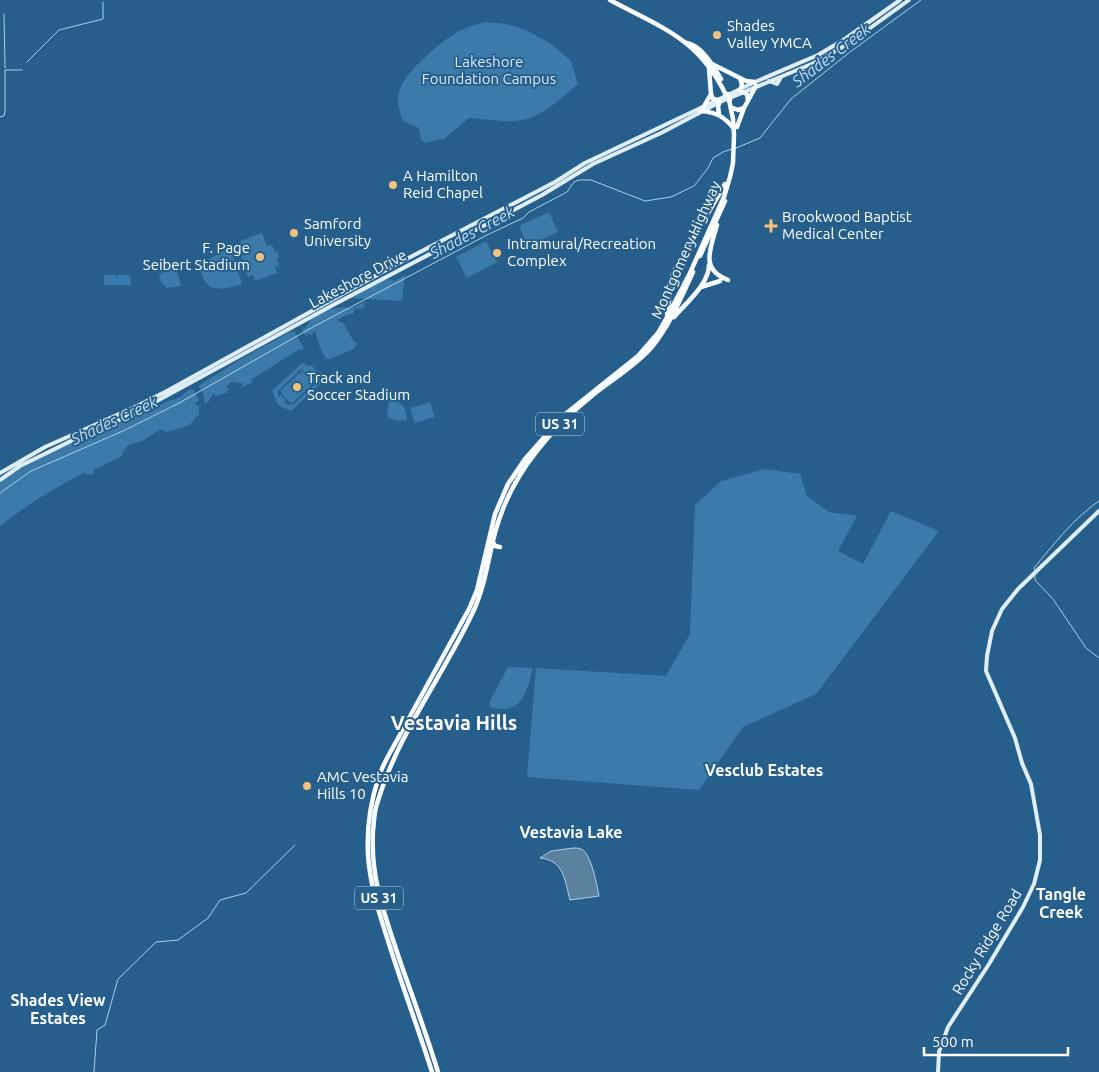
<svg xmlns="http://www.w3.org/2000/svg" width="1099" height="1072" viewBox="0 0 1099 1072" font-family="Ubuntu,sans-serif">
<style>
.green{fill:#3b7aa9;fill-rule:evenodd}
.water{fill:#5a819e;stroke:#aad0eb}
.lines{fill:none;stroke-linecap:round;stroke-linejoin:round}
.stream{stroke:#aad0eb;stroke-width:1}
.secondary{stroke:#e0eef8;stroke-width:4}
.primary{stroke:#f9fcfe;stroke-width:4.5}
.primary-bridge{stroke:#f9fcfe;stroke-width:4.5}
.poi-dot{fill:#f3c17a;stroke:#265f8c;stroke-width:2}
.labels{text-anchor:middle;stroke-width:4;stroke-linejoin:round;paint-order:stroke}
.shield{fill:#265f8c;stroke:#becfdc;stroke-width:1}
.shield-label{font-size:14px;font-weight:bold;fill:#fff}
.poi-label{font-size:15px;fill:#fff;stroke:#265f8c;text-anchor:start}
.park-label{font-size:15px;fill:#daebf8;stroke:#265f8c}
.street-label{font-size:15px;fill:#fff;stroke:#265f8c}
.water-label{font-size:16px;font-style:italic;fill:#c1ddf1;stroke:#265f8c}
.neighbourhood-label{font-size:16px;font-weight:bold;fill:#fff;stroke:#265f8c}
.district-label{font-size:20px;font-weight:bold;fill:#fff;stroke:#265f8c}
</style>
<rect width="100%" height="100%" fill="#265f8c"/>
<path class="green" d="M486 22 506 24 526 30 551 44 571 61 578 84C563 96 546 114 527 119 509 124 487 119 469 118L444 139 425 143 421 139 419 128 403 121C399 111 396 101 400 90 403 79 412 70 420 62 440 43 458 27 486 22Z
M549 212 558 232 528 246 519 226Z
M262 233 267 246 272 245 275 252 277 251 279 257 277 258 279 265 275 267 277 273 255 281 253 275 248 277 245 270 242 271 240 265 243 263 241 256 245 255 240 241Z
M486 241 497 262 467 278 456 257Z
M228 249 234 251 235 257 233 258 242 284 223 289 210 287 204 280 198 265Z
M175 268 177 269 181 286 167 288 161 282 159 274Z
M104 275H116L117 280 118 275H130L131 285H104Z
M405 275 402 301 349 298 384 280 389 279 394 281Z
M365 302 363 308 354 309V313L344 316 337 320 344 324 354 342 357 343 354 349 330 359H326L319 345 315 331 312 333 313 336 310 334 305 335 302 329 306 327 312 318 326 310 343 307 352 308Z
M290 332H295L304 349 298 350 252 379 251 383 241 388 243 383 231 382 229 385 226 386 228 389 227 393 215 396 213 393 209 401 205 404 203 393 199 387 200 385 239 360Z
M302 363 310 366 313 364 327 379 313 365 312 367 317 371 321 383 291 411 278 405 272 391ZM301 369 315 384 294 404 286 405 287 402 283 403 286 400 281 395 278 397V391Z
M302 371 314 383 291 404 280 391Z
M193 389 199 400 195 403 198 406 199 404V415L196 416C192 428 176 429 165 432L162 429C155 432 150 436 144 440 136 445 125 441 122 456L96 469H94V473L90 475 83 473C54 489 26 505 0 526V483C50 444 114 430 168 401 172 400 176 399 180 397 186 393 185 391 193 389Z
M389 400C401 401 407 408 407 420L399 421 387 418Z
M430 402 435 417 415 423 410 408Z
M765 469 800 474 807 496 829 512 857 516 838 551 863 564 891 511 939 531 816 694 743 727 699 790 527 777 536 668 666 676 690 634 695 505 721 481Z
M508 667 533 668C529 682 525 708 506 709 501 709 495 708 490 707V701Z"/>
<path class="water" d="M573 848C578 848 582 848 585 852 592 860 597 885 599 896L570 900C565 881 564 860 540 858L551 851Z"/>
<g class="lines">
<path class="stream" d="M4 14 5 68
M27 62 59 30 103 19V2
M0 117 4 116 5 111V70H22
M736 148 760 138 791 99 850 52 921 0
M0 493 31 471 123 431 181 402 313 327 487 235 523 218 529 212 567 192 574 182 579 180H591L645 201 671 197 694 186 708 168 713 158 723 152 732 149
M1035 571 1034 568C1053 545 1074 518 1099 501
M1035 575V580L1053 599 1086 648 1099 658
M94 1072 97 1030 105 1025 118 979 156 942 178 940 208 918 220 900 246 893 295 845"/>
<path class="secondary" d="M797 71 809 73
M811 76 814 63
M769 81 777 84 781 77
M0 473 45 447 135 407 167 391 395 265 555 182 585 163 755 82 818 55 845 39 900 0
M0 480 20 466 73 440 133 414 333 305 542 195 593 164 661 133 720 102 814 63 848 44 909 0
M938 1072 939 1052 948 1027 989 964 1023 907 1034 884 1040 860V835L1031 784 1022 763 1015 738 986 671 987 656 992 631 1002 609 1018 589 1099 511"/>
<path class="primary" d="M610 0C662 28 698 38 726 95
M687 43C702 46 714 67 721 79
M712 64 746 81 755 82
M740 78 742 85 740 90
M742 92 747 94 748 100
M711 94 713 99 718 100
M703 108 711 94 709 69
M733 108 738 110 744 108
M701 111C716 112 725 117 734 129
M719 114 718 106 720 102
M737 127 744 108 756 86
M717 225C711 248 699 269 728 280
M700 256 725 201
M701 287 720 281
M667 314 673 273 725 184
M674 317C686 303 709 284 709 265
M493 542 495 546 500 547
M432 1072C419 1031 404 991 391 950 370 886 357 843 379 776 385 759 395 745 403 729 425 689 447 649 469 609L477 590 495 514 508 484 525 459 563 416 638 356 658 333 666 319 690 273 724 197 730 177 733 163 734 135 733 119 729 100
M438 1072C427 1036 414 1000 401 964 386 918 370 880 373 831 374 822 374 812 377 804 397 735 443 676 473 612 485 587 488 559 495 533 503 503 517 476 536 452 553 430 573 411 594 394 613 379 635 366 651 348 670 325 681 298 693 272"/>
<path class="primary-bridge" d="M728 94 730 100"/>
</g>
<g class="poi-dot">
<circle cx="717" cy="35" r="5"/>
<circle cx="393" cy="185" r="5"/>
<path d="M768.5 218.5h5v5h5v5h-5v5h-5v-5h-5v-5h5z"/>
<circle cx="294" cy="233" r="5"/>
<circle cx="497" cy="253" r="5"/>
<circle cx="260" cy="257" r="5"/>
<circle cx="297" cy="387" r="5"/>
<circle cx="307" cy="786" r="5"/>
</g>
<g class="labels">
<g class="shield">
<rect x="536" y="412.5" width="48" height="23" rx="4"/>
<rect x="355" y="886.5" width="48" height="23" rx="4"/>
</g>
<g class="shield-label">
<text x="560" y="429">US 31</text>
<text x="379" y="903">US 31</text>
</g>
<g class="poi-label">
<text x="727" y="31">Shades<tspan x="727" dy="17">Valley YMCA</tspan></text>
<text x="403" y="181">A Hamilton<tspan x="403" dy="17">Reid Chapel</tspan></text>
<text x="782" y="222">Brookwood Baptist<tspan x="782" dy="17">Medical Center</tspan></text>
<text x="304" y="229">Samford<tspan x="304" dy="17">University</tspan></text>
<text x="507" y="249">Intramural/Recreation<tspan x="507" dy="17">Complex</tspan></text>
<text x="250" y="253" text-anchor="end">F. Page<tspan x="250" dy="17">Seibert Stadium</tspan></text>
<text x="307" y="383">Track and<tspan x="307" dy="17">Soccer Stadium</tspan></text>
<text x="317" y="782">AMC Vestavia<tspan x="317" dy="17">Hills 10</tspan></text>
</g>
<g class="park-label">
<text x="489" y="67">Lakeshore<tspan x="489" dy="17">Foundation Campus</tspan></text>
</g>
<g class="street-label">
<text transform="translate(686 250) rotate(-66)" y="5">Montgomery Highway</text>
<text transform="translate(358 279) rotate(-28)" y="5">Lakeshore Drive</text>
<text transform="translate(987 942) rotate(-59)" y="5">Rocky Ridge Road</text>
</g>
<g class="water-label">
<text transform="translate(831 55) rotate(-37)" y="6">Shades Creek</text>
<text transform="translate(472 232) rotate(-28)" y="6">Shades Creek</text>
<text transform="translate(114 420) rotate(-25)" y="6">Shades Creek</text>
</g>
<g class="neighbourhood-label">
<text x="764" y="776">Vesclub Estates</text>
<text x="571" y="838">Vestavia Lake</text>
<text x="1061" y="900">Tangle<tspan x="1061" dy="18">Creek</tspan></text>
<text x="58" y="1006">Shades View<tspan x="58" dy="18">Estates</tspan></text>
</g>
<g class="district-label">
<text x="454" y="730">Vestavia Hills</text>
</g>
</g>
<path d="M924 1047v8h144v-8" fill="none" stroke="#ffffff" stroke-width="2.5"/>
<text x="932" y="1047" font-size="15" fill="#ffffff" stroke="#265f8c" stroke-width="4" paint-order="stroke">500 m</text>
</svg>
